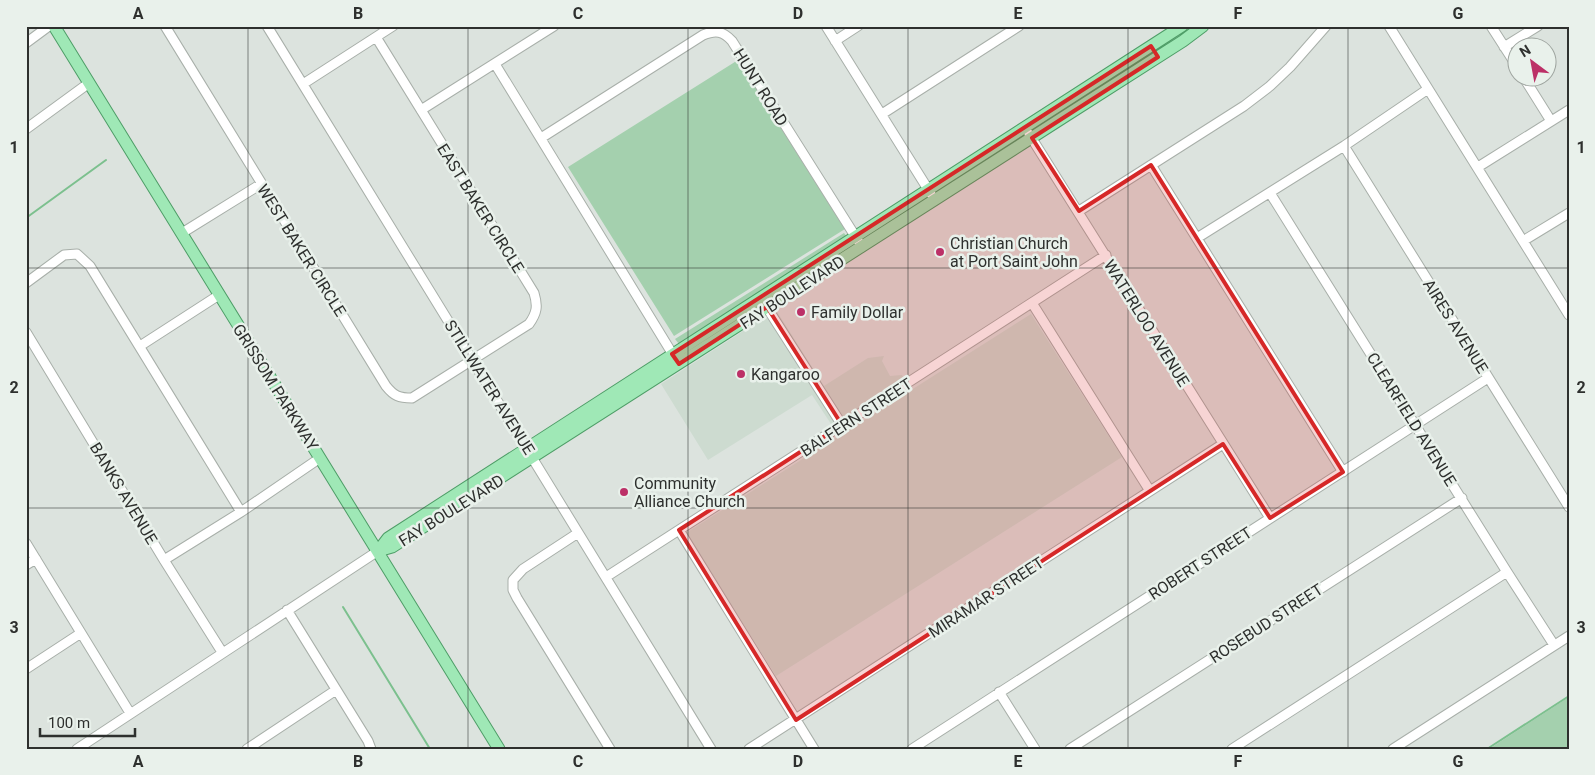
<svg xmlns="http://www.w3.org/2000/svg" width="1595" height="775" viewBox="0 0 1595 775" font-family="Roboto,sans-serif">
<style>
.built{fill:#cddbd0}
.green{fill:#a4d0ae}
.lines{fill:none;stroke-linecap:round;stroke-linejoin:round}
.stream{stroke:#7cc08e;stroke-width:2}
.minor-casing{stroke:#a8afa9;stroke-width:11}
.major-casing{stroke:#4e9d67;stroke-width:13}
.minor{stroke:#fff;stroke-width:9}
.major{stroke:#9fe8b6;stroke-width:11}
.marked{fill:#d62828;fill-opacity:0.2;stroke:#d62828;stroke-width:4;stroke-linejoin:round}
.grid{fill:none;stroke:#2e302e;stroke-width:1;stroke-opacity:0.55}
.poi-dot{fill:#bc3067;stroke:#e9f1eb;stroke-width:2}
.labels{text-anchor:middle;stroke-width:5;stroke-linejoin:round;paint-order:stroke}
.street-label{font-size:16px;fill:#2e302e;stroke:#e9f1eb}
.poi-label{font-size:16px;fill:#2e302e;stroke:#e9f1eb;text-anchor:start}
.neatline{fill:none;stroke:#2e302e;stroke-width:2}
.grid-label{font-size:16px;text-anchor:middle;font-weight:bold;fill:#2e302e}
</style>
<rect width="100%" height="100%" fill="#dce3de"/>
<path class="built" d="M776 310 824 386 868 358 884 356 882 361 890 376 902 375 905 381 843 421 773 311Z
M1031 314 1122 457 776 676 686 533Z
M768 315 838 424 833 427 812 395 708 460 661 384Z"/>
<path class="green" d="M738 60 845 229 674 336 568 167Z
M844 233 847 237 679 344 675 339Z
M1569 697V749H1489Z"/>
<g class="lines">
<path class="stream" d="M26 218 106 160
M343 607 430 749
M1487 749 1569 696"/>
<defs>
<path id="minor" d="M165 26 386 386C394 396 399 398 412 398L529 324C537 313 538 306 534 293L376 37
M267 26 711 749
M826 26 931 194
M1389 26 1569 315
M1491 26 1518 68
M835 41 858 26
M26 43 49 26
M1504 47 1538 26
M495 64 675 358
M1524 78 1551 121
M303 84 393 26
M421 110 554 26
M882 114 1019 26
M26 129 89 83
M1029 134 1270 518
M541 138 703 35C716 30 723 31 732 41L862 247
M1344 146 1569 507
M1151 165 1343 472
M1478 167 1569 110
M1270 193 1507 572 1554 645
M1079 211 1244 106 1270 86 1290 67 1326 26
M182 233 261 184
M1197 238 1344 146 1428 89
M1523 241 1569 213
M26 283 64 255 77 254 90 266 241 512
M764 303 842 425
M1032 303 1150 491
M26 332 164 560 222 652
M140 346 219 295
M679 530 814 749
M578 533 523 569 513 580V590L517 598 610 749
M26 543 130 713
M164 560 241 512 320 458
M26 565 36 559
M606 577 1106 255
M287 610 368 741 371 749
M26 669 81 633
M999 692 1035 749
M77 749 378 551
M247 749 336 690
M749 749 1223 444
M912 749 1488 378
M1070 749 1462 498
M1232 749 1507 572
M1393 749 1569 636"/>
<path id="major" d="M54 26 499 749
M378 551 392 547C657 380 919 209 1183 41L1203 26
M378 551 388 538 1182 26"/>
</defs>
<use href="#minor" class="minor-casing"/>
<use href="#major" class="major-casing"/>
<use href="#minor" class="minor"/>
<use href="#major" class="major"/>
</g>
<path class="marked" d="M1151 46 1158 57 1032 138 1079 211 1151 165 1343 472 1270 518 1223 444 796 720 679 530 842 425 767 307 679 364 672 354Z"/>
<path class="grid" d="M248 26V749M468 26V749M688 26V749M908 26V749M1128 26V749M1348 26V749M26 268H1569M26 508H1569"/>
<g class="poi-dot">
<circle cx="940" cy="252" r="5"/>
<circle cx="801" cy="312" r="5"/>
<circle cx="741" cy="374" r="5"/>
<circle cx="624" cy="492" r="5"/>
</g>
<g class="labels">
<g class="street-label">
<text transform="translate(761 87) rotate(58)" y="6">HUNT ROAD</text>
<text transform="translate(481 208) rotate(58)" y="6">EAST BAKER CIRCLE</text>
<text transform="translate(302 250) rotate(58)" y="6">WEST BAKER CIRCLE</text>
<text transform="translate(792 292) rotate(-33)" y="6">FAY BOULEVARD</text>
<text transform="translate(1147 323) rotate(58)" y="6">WATERLOO AVENUE</text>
<text transform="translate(1456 326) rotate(58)" y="6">AIRES AVENUE</text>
<text transform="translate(276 387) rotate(58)" y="6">GRISSOM PARKWAY</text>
<text transform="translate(490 387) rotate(58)" y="6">STILLWATER AVENUE</text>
<text transform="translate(856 417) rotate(-33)" y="6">BALFERN STREET</text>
<text transform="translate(1412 419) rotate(58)" y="6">CLEARFIELD AVENUE</text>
<text transform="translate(124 493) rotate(59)" y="6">BANKS AVENUE</text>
<text transform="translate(451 510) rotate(-32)" y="6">FAY BOULEVARD</text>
<text transform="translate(1200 563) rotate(-33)" y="6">ROBERT STREET</text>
<text transform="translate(986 597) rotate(-33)" y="6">MIRAMAR STREET</text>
<text transform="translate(1266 623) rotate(-33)" y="6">ROSEBUD STREET</text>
</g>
<g class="poi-label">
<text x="950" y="249">Christian Church<tspan x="950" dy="18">at Port Saint John</tspan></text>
<text x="811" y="318">Family Dollar</text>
<text x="751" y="380">Kangaroo</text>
<text x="634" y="489">Community<tspan x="634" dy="18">Alliance Church</tspan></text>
</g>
</g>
<rect width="1595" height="775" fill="none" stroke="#e9f1eb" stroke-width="55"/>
<g transform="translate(1532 62) rotate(328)"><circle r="24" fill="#e9f1eb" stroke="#9ea49f"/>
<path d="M0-4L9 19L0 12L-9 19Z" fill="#bc3067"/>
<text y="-8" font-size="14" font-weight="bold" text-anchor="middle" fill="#2e302e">N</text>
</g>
<path d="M40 728v8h95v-8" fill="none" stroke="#2e302e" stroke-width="2.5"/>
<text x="48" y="728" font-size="15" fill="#2e302e" stroke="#e9f1eb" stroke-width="4" paint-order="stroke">100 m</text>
<rect x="28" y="28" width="1540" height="720" class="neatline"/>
<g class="grid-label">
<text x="138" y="19">A</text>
<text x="358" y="19">B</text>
<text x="578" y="19">C</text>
<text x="798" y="19">D</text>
<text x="1018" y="19">E</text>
<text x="1238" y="19">F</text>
<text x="1458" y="19">G</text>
<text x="14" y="153">1</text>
<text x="1581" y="153">1</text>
<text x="14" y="393">2</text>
<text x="1581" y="393">2</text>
<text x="14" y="633">3</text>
<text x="1581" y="633">3</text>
<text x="138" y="767">A</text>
<text x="358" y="767">B</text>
<text x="578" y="767">C</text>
<text x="798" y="767">D</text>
<text x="1018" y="767">E</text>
<text x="1238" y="767">F</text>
<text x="1458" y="767">G</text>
</g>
</svg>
